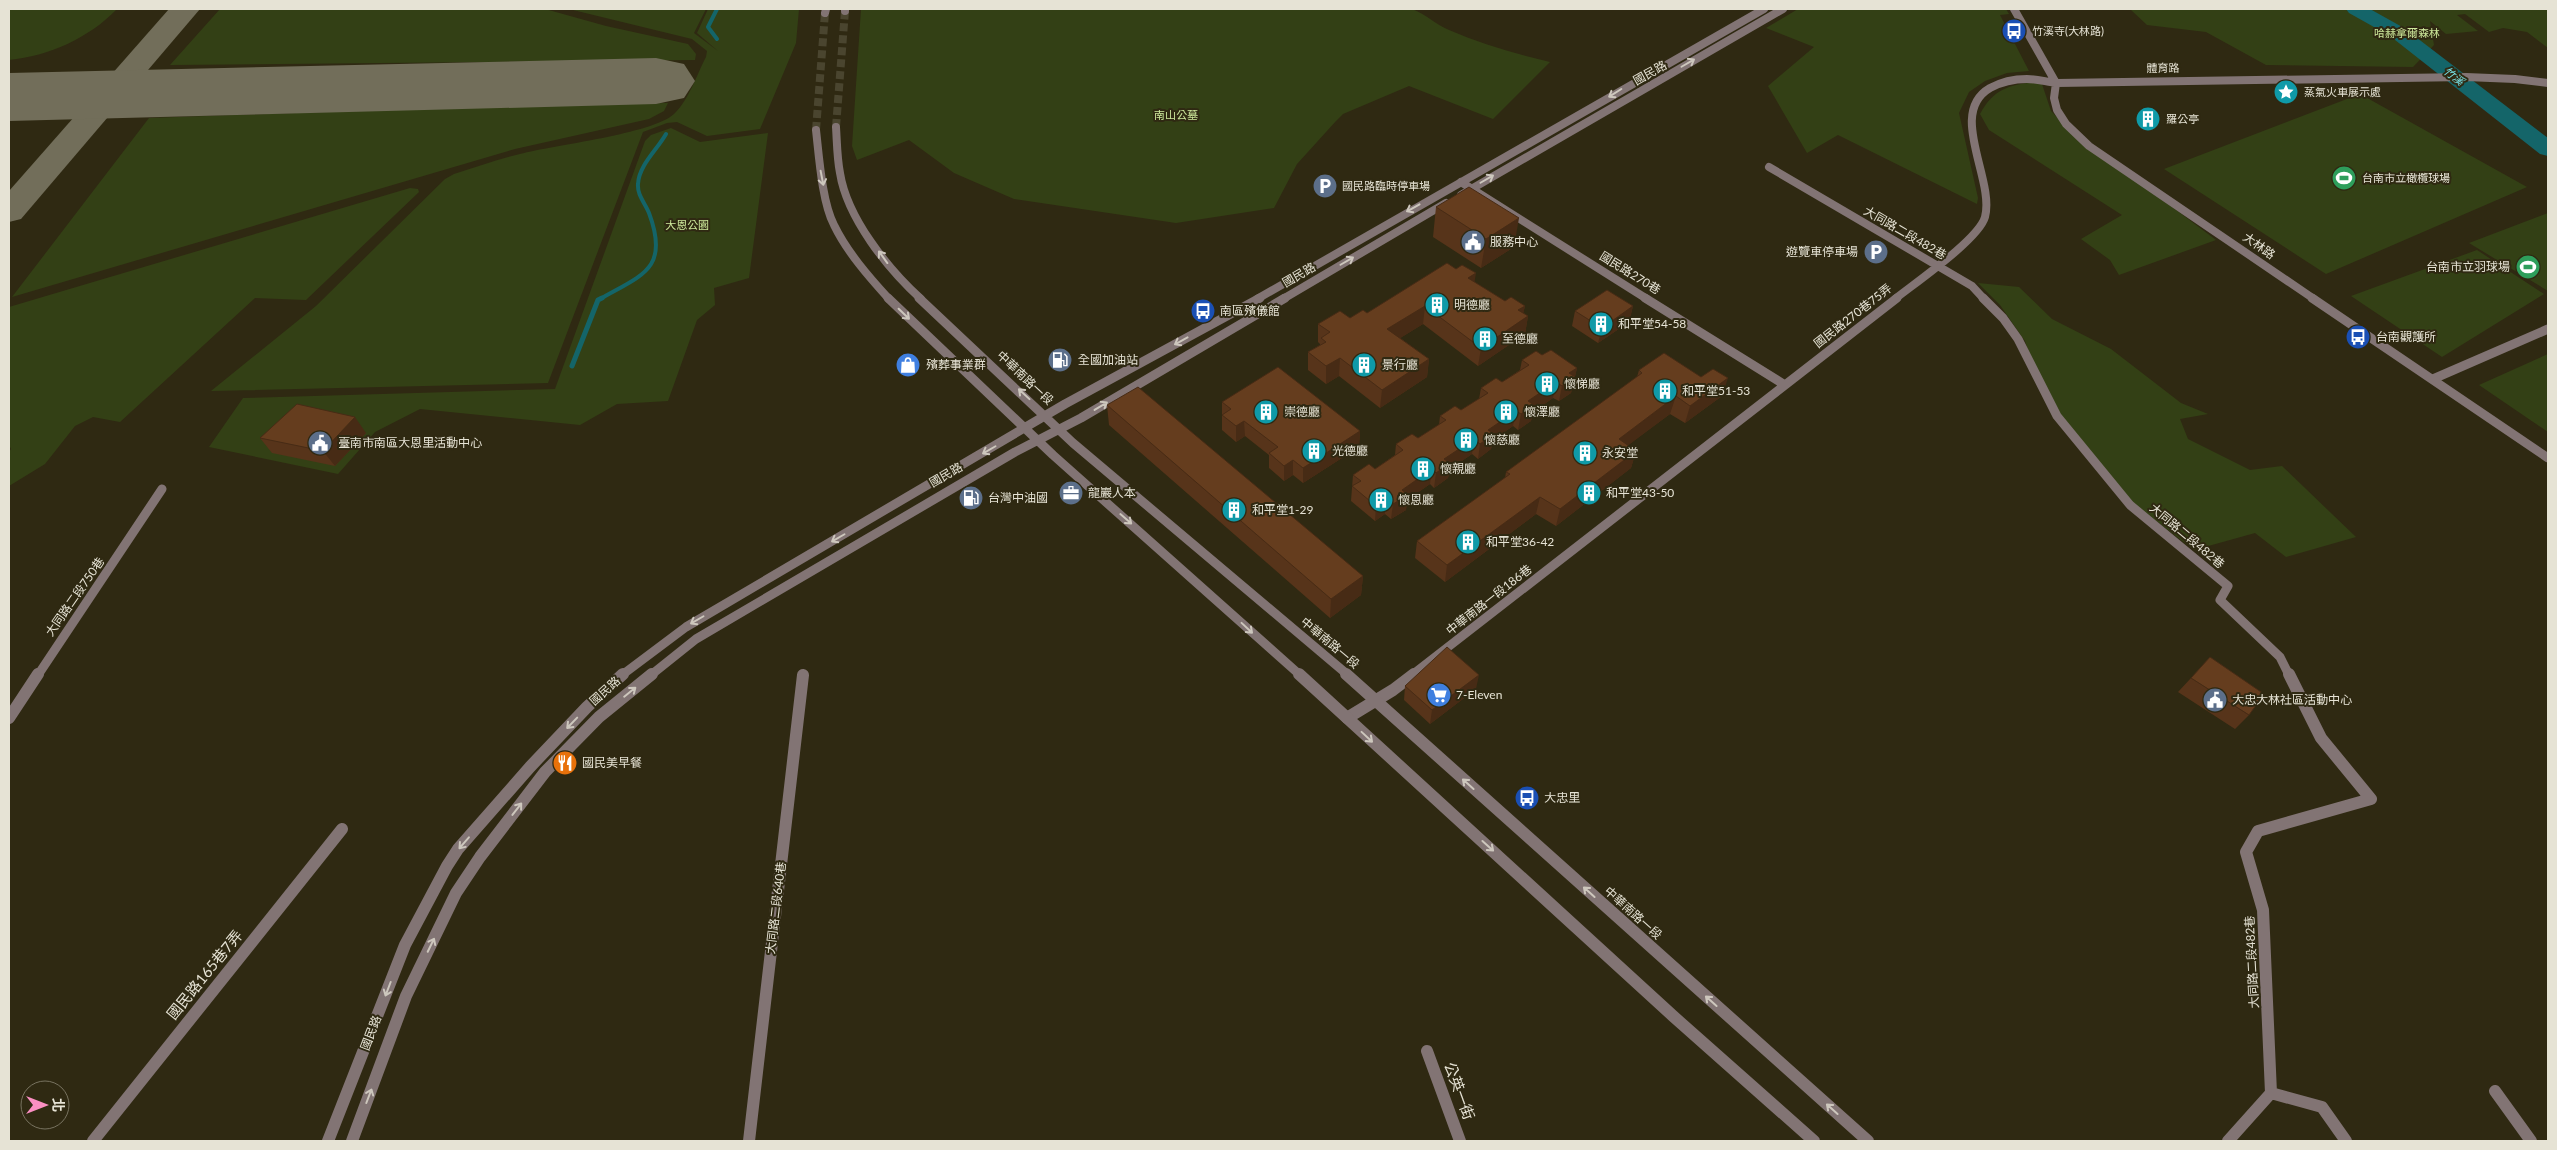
<svg xmlns="http://www.w3.org/2000/svg" width="2557" height="1150" viewBox="0 0 2557 1150" font-family="Lato,'Noto Sans TC',sans-serif">
<style>
.green{fill:#334015}
.lines{fill:none;stroke-linecap:round;stroke-linejoin:round}
.stream-far1{stroke:#146569;stroke-width:4}
.stream{stroke:#146569;stroke-width:5}
.river{fill:#146569;fill-rule:evenodd}
.taxiway{fill:#726e5a;fill-rule:evenodd}
.runway{fill:#726e5a;fill-rule:evenodd}
.tertiary-tunnel{stroke:#4a452f;stroke-width:8;stroke-dasharray:8 4;stroke-linecap:butt}
.pedestrian{stroke:#827474;stroke-width:9}
.minor-far2{stroke:#827474;stroke-width:8}
.minor-far1{stroke:#827474;stroke-width:9}
.minor{stroke:#827474;stroke-width:12}
.tertiary-far2{stroke:#827474;stroke-width:8}
.tertiary-far1{stroke:#827474;stroke-width:9}
.tertiary{stroke:#827474;stroke-width:12}
.wall{fill:#57341a}
.shaded-wall{fill:#472b15}
.building{fill:#653d1e;stroke:#472b15}
.oneway{stroke:#cdc7bd}
.labels{text-anchor:middle;stroke-width:4;stroke-linejoin:round;paint-order:stroke}
.far-poi-label{font-size:11px;fill:#e6e3d5;stroke:#2f2912;text-anchor:start}
.far-park-label{font-size:11px;fill:#cee99c;stroke:#2f2912}
.far-street-label{font-size:11px;fill:#e6e3d5;stroke:#2f2912}
.far-water-label{font-size:11px;font-style:italic;fill:#7aeaef;stroke:#2f2912}
.street-label{font-size:12px;fill:#e6e3d5;stroke:#2f2912}
.poi-label{font-size:12px;fill:#e6e3d5;stroke:#2f2912;text-anchor:start}
.near-street-label{font-size:15px;fill:#e6e3d5;stroke:#2f2912}
</style>
<rect width="100%" height="100%" fill="#2f2912"/>
<path class="green" d="M9 9H117C89 38 49 56 9 60Z
M220 9H545L606 26 688 44 696 54 695 60 170 65Z
M569 9H706L694 33 718 51 697 33 708 9H799L796 43 760 129 707 136 677 122 667 123 643 132 548 383 211 391 316 306 445 179 454 174C476 167 498 159 520 154 554 145 652 134 674 114 689 100 697 74 706 57L707 51 692 39Z
M861 9H1412C1426 14 1436 25 1449 30 1482 44 1515 54 1550 62L1493 119 1409 86 1343 114 1336 121 1297 164 1274 208 1176 223 1014 199 954 173 909 140 857 160 852 146Z
M1798 9H2006L2009 14 2000 15 2029 71 2007 73 1985 81 1969 92 1959 113 1978 198 1977 204 1838 135 1807 153 1768 86 1814 47 1766 28Z
M2130 9H2548V48L2527 32 2503 28 2489 32 2465 14 2457 15 2478 31 2446 34 2430 21 2434 45 2413 67 2266 65 2206 32 2147 25Z
M2041 81 2051 111 2085 146 2139 182 2216 240 2119 275 2110 260 2081 239 2122 215 1989 130 1980 114C1995 86 2012 85 2041 81Z
M2360 94 2527 187 2326 274 2164 169Z
M668 103 664 111 649 119 515 149 12 297 149 118 471 107Z
M671 128 700 142 768 133 749 278 714 288 715 305 697 320 668 401 617 404 580 425 420 409 375 432 338 474 209 447 243 398 555 389 645 141 651 135Z
M410 188 418 189 419 192 306 300 255 298 120 422 93 417 75 426 45 464 9 486V452L11 449 9 445V307Z
M2548 213V291L2469 243Z
M2477 250 2544 294 2442 357 2351 296Z
M1978 283 2019 287 2052 319 2111 349 2181 403 2208 414 2180 419 2188 439 2250 470 2282 466 2356 537 2286 557 2255 533 2194 550 2132 502 2061 417 2034 368 2025 341 2000 305Z
M2548 354V432L2479 385Z"/>
<g class="lines">
<path class="stream-far1" d="M717 9 708 27 717 39
M600 299C642 275 670 269 649 213 645 203 637 195 638 184 639 165 657 150 666 134"/>
<path class="stream" d="M572 366 598 300 602 298"/>
<path class="river" d="M2346 9H2370L2404 28 2548 138V156L2540 154 2390 36 2349 13Z"/>
<path class="taxiway" d="M169 9H200L21 219 9 222V191Z"/>
<path class="runway" d="M656 58 684 64 695 81 684 98 656 104 9 121V73Z"/>
<path class="tertiary-tunnel" d="M836 127 845 11
M816 130 825 13"/>
<path class="pedestrian" d="M2433 379 2548 329"/>
<path class="minor-far2" d="M2014 9 2056 83 2054 98 2057 110 2066 124 2089 146 2314 299
M1769 167 1972 286 1984 299
M1461 182 1647 299
M1895 299C1915 283 1979 239 1985 217 1995 179 1947 113 1990 88 2001 82 2014 79 2027 79 2037 79 2047 82 2057 83L2466 77 2515 79 2548 83"/>
<path class="minor-far1" d="M1645 298 1785 385
M1983 298 2003 318 2018 339 2057 416 2130 505 2228 586 2220 600 2280 657 2289 675
M2312 298 2548 458
M38 675 162 489
M1412 675 1897 298"/>
<path class="minor" d="M9 718 38 674
M1347 718 1393 690 1414 674
M1427 1051 1460 1141
M2495 1091 2531 1141
M2271 1093 2322 1107 2346 1141
M93 1141 342 829
M749 1141 803 675
M2228 1141 2271 1093 2263 910 2246 852 2258 831 2371 799 2321 738 2289 674"/>
<path class="tertiary-far2" d="M845 9V11
M825 13 826 9
M836 127C837 142 837 158 840 173 847 218 888 269 921 299
M816 130C819 156 822 202 834 225 847 252 869 277 889 299
M1461 195 1783 9
M1257 299 1764 9
M1283 299 1446 203"/>
<path class="tertiary-far1" d="M888 298 1053 455 1300 675
M919 298 1073 443 1348 675
M622 675 686 627 1065 404 1260 298
M651 675 696 639 1015 452 1081 418 1285 298"/>
<path class="tertiary" d="M1299 674 1673 1016 1814 1141
M1346 674 1868 1141
M328 1141 405 945 447 866 458 849 530 767 587 707 623 674
M352 1141 406 996 456 893 480 857 545 772 599 717 652 674"/>
</g>
<path class="wall" d="M1436 207 1514 247 1481 268 1433 237Z
M1474 282 1505 301 1525 306 1523 313 1528 316 1525 334 1478 366 1423 324 1400 338 1429 359 1427 377 1380 408 1339 376 1326 384 1308 370V352L1320 345V344L1318 342V324L1350 318Z
M1633 306 1629 322 1598 343 1572 326 1575 311Z
M1542 355 1577 368 1571 393 1559 401 1553 398 1533 412 1531 421 1518 430 1513 426 1493 440 1491 449 1478 459 1472 454 1450 469 1448 478 1434 488 1430 484 1407 500 1406 510 1391 519 1385 514 1375 521 1351 501 1353 475 1375 469 1395 455 1396 444 1418 438 1439 425 1440 416 1461 410 1479 399 1481 388 1502 382 1520 370 1522 360Z
M1639 370 1722 396 1685 423 1670 414 1628 445 1636 451 1631 468 1556 526 1536 514 1445 582 1415 558 1417 541 1505 478 1506 472 1637 377Z
M1222 402 1360 431 1359 447 1303 483 1293 475 1284 481 1269 468V455L1245 436 1236 442 1222 430Z
M1107 405 1363 576 1361 595 1330 618 1109 425Z
M366 433 335 466 272 453 260 438Z
M2191 678 2249 715 2235 729 2178 692Z
M1405 686 1476 689 1430 724 1404 700Z"/>
<path class="shaded-wall" d="M1519 218 1514 247 1481 268 1486 239Z
M1476 273 1473 291 1468 278Z
M1425 306 1423 324 1386 347 1387 329Z
M1525 306 1522 320 1528 316 1525 334 1478 366 1481 348 1518 310Z
M1633 306 1629 322 1598 343 1602 328Z
M1340 358 1339 376 1326 384V366Z
M1429 359 1427 377 1380 408 1382 390Z
M1577 368 1571 393 1559 401 1562 386 1569 373Z
M1728 378 1722 396 1685 423 1690 406Z
M1556 382 1553 398 1533 412 1531 421 1518 430 1521 414 1528 401Z
M1676 396 1670 414 1614 456 1619 439Z
M1516 411 1513 426 1493 440 1491 449 1478 459 1480 444 1488 430Z
M355 417 366 433 335 466 323 451Z
M1244 421 1245 436 1236 442V426Z
M1360 431 1359 447 1303 483V468Z
M1474 439 1472 454 1450 469 1448 478 1434 488 1436 473 1444 459Z
M1636 451 1631 468 1556 526 1560 509Z
M1293 460V475L1284 481V466Z
M1432 469 1430 484 1407 500 1406 510 1391 519 1393 504 1402 490Z
M1540 497 1536 514 1445 582 1447 565Z
M1386 499 1385 514 1375 521 1376 506Z
M1363 576 1361 595 1330 618 1331 599Z
M1479 675 1476 689 1430 724 1432 710Z"/>
<path class="building" d="M1469 187 1519 218 1486 239 1436 207Z
M1447 263 1456 269 1462 265 1476 273 1468 278 1505 301 1511 297 1525 306 1518 310 1528 316 1481 348 1425 306 1387 329 1429 359 1382 390 1340 358 1326 366 1308 352 1326 342 1321 338 1330 332 1318 324 1340 311 1350 318 1363 310 1367 313Z
M1607 290 1633 306 1602 328 1575 311Z
M1551 350 1577 368 1569 373 1575 377 1562 386 1556 382 1528 401 1534 405 1521 414 1516 411 1488 430 1494 434 1480 444 1474 439 1444 459 1450 463 1436 473 1432 469 1402 490 1408 495 1393 504 1386 499 1376 506 1352 486 1361 481 1353 475 1369 464 1375 469 1403 450 1396 444 1412 434 1418 438 1446 420 1440 416 1455 406 1461 410 1488 393 1481 388 1496 378 1502 382 1529 365 1522 360 1536 351 1542 355Z
M1664 353 1701 377 1713 369 1728 378 1690 406 1676 396 1619 439 1636 451 1560 509 1540 497 1447 565 1417 541 1510 474 1506 472 1642 373 1639 370Z
M1278 367 1360 431 1303 468 1293 460 1284 466 1269 453 1278 447 1244 421 1236 426 1222 415 1231 409 1222 402Z
M1138 387 1363 576 1331 599 1107 405Z
M297 404 355 417 323 451 260 438Z
M1447 647 1479 675 1432 710 1405 686Z
M2210 657 2264 694 2249 715 2191 678Z"/>
<defs><path id="oneway-shaft" d="M-6 0H5M1.5-3L5.5 0L1.5 3" fill="none" stroke-width="1.6" stroke-linecap="round" stroke-linejoin="round" transform="scale(1.25)"/></defs>
<g class="oneway">
<use href="#oneway-shaft" transform="translate(1688 63) rotate(-30)"/>
<use href="#oneway-shaft" transform="translate(1615 93) rotate(148)"/>
<use href="#oneway-shaft" transform="translate(822 178) rotate(79)"/>
<use href="#oneway-shaft" transform="translate(1487 179) rotate(-30)"/>
<use href="#oneway-shaft" transform="translate(1413 208) rotate(151)"/>
<use href="#oneway-shaft" transform="translate(883 257) rotate(-126)"/>
<use href="#oneway-shaft" transform="translate(1347 261) rotate(-30)"/>
<use href="#oneway-shaft" transform="translate(904 314) rotate(44)"/>
<use href="#oneway-shaft" transform="translate(1181 341) rotate(151)"/>
<use href="#oneway-shaft" transform="translate(1024 394) rotate(-137)"/>
<use href="#oneway-shaft" transform="translate(1101 406) rotate(-31)"/>
<use href="#oneway-shaft" transform="translate(989 450) rotate(150)"/>
<use href="#oneway-shaft" transform="translate(1126 519) rotate(41)"/>
<use href="#oneway-shaft" transform="translate(838 538) rotate(150)"/>
<use href="#oneway-shaft" transform="translate(697 620) rotate(150)"/>
<use href="#oneway-shaft" transform="translate(1247 628) rotate(43)"/>
<use href="#oneway-shaft" transform="translate(630 692) rotate(-39)"/>
<use href="#oneway-shaft" transform="translate(572 723) rotate(134)"/>
<use href="#oneway-shaft" transform="translate(1367 737) rotate(43)"/>
<use href="#oneway-shaft" transform="translate(1468 784) rotate(-138)"/>
<use href="#oneway-shaft" transform="translate(517 809) rotate(-52)"/>
<use href="#oneway-shaft" transform="translate(464 843) rotate(131)"/>
<use href="#oneway-shaft" transform="translate(1488 846) rotate(42)"/>
<use href="#oneway-shaft" transform="translate(1589 892) rotate(-138)"/>
<use href="#oneway-shaft" transform="translate(431 945) rotate(-64)"/>
<use href="#oneway-shaft" transform="translate(388 989) rotate(111)"/>
<use href="#oneway-shaft" transform="translate(1711 1001) rotate(-138)"/>
<use href="#oneway-shaft" transform="translate(369 1096) rotate(-69)"/>
<use href="#oneway-shaft" transform="translate(1832 1109) rotate(-138)"/>
</g>
<defs>
<symbol id="bus-disc" viewBox="-11 -11 22 22"><circle r="9.5" fill="#1a4fb4" stroke="#2f2912"/><path d="M-5-6H5V4H4V6H2V4H-2V6H-4V4H-5ZM-3.5-4V0h7V-4ZM-3.5 1.2v1.5H-2V1.2ZM2 1.2v1.5H3.5V1.2Z" fill="#fff"/></symbol>
<symbol id="sight-disc" viewBox="-11 -11 22 22"><circle r="9.5" fill="#0f9aa8" stroke="#2f2912"/><path d="M0-6L1.8-2.2L6-1.7L2.9 1.2L3.7 5.4L0 3.3L-3.7 5.4L-2.9 1.2L-6-1.7L-1.8-2.2Z" fill="#fff"/></symbol>
<symbol id="building-disc" viewBox="-11 -11 22 22"><circle r="9.5" fill="#0f9aa8" stroke="#2f2912"/><path d="M-4-6H4V6H1V3H-1V6H-4ZM-2.5-4.3h1.7v1.8h-1.7ZM.8-4.3h1.7v1.8H.8ZM-2.5-1h1.7V.8h-1.7ZM.8-1h1.7V.8H.8Z" fill="#fff"/></symbol>
<symbol id="stadium-disc" viewBox="-11 -11 22 22"><circle r="9.5" fill="#2e9e5b" stroke="#2f2912"/><path d="M0-5a6.5 5 0 1 0 0 10a6.5 5 0 1 0 0-10ZM-3.5-1.8h7v3.6h-7Z" fill="#fff"/></symbol>
<symbol id="parking-disc" viewBox="-11 -11 22 22"><circle r="9.5" fill="#5c6f8a" stroke="#2f2912"/><path d="M-3.5-5.5H1a3.5 3.5 0 0 1 0 7H-1V5.5H-3.5ZM-1-3.4V-.6H.8a1.4 1.4 0 0 0 0-2.8Z" fill="#fff"/></symbol>
<symbol id="civic-disc" viewBox="-11 -11 22 22"><circle r="9.5" fill="#5c6f8a" stroke="#2f2912"/><path d="M-.6-6.5H3V-4.5H.6V-3L4-1V1h2V6H-6V1h2V-1L-.6-3ZM-1.2 2.5V6h2.4V2.5Z" fill="#fff"/></symbol>
<symbol id="fuel-disc" viewBox="-11 -11 22 22"><circle r="9.5" fill="#5c6f8a" stroke="#2f2912"/><path d="M-5.5-6h7V0h2V4h1.3V-2.5L3-4.5l.8-.8L6-3V5H2.5V1h-1V6h-7ZM-4.2-4.7v3.2H.2V-4.7Z" fill="#fff"/></symbol>
<symbol id="shop-disc" viewBox="-11 -11 22 22"><circle r="9.5" fill="#3f7fe0" stroke="#2f2912"/><path d="M-5-2.5h2.3a2.7 3.5 0 0 1 5.4 0H5L5.5 6h-11ZM-1.5-2.5h3a1.5 2.3 0 0 0-3 0Z" fill="#fff"/></symbol>
<symbol id="office-disc" viewBox="-11 -11 22 22"><circle r="9.5" fill="#5c6f8a" stroke="#2f2912"/><path d="M-6-3h4V-5.5h4V-3h4V5H-6ZM-1-4.5V-3h2v-1.5ZM-6 0V1H6V0Z" fill="#fff"/></symbol>
<symbol id="supermarket-disc" viewBox="-11 -11 22 22"><circle r="9.5" fill="#3f7fe0" stroke="#2f2912"/><path d="M-6-5.5h2.5l.6 2H6L4.5 2H-2.5L-4.4-4H-6ZM-1.5 3.2a1.3 1.3 0 1 0 .1 0ZM3 3.2a1.3 1.3 0 1 0 .1 0Z" fill="#fff"/></symbol>
<symbol id="restaurant-disc" viewBox="-11 -11 22 22"><circle r="9.5" fill="#e8710a" stroke="#2f2912"/><path d="M-5-6h1v4h1v-4h1v4h1v-4h1v5L-1.5 .5V6h-2V.5L-5-1ZM5-6V6H3V1.5H1.5Q1.5-4 5-6Z" fill="#fff"/></symbol>
</defs>
<g fill-rule="evenodd">
<use href="#bus-disc" x="2000" y="17" width="28" height="28"/>
<use href="#sight-disc" x="2272" y="78" width="28" height="28"/>
<use href="#building-disc" x="2134" y="105" width="28" height="28"/>
<use href="#stadium-disc" x="2330" y="164" width="28" height="28"/>
<use href="#parking-disc" x="1311" y="172" width="28" height="28"/>
<use href="#civic-disc" x="1459" y="228" width="28" height="28"/>
<use href="#parking-disc" x="1862" y="238" width="28" height="28"/>
<use href="#stadium-disc" x="2514" y="253" width="28" height="28"/>
<use href="#building-disc" x="1423" y="291" width="28" height="28"/>
<use href="#bus-disc" x="1189" y="297" width="28" height="28"/>
<use href="#building-disc" x="1587" y="310" width="28" height="28"/>
<use href="#bus-disc" x="2344" y="323" width="28" height="28"/>
<use href="#building-disc" x="1471" y="325" width="28" height="28"/>
<use href="#fuel-disc" x="1046" y="346" width="28" height="28"/>
<use href="#shop-disc" x="894" y="351" width="28" height="28"/>
<use href="#building-disc" x="1350" y="351" width="28" height="28"/>
<use href="#building-disc" x="1533" y="370" width="28" height="28"/>
<use href="#building-disc" x="1651" y="377" width="28" height="28"/>
<use href="#building-disc" x="1252" y="398" width="28" height="28"/>
<use href="#building-disc" x="1492" y="398" width="28" height="28"/>
<use href="#building-disc" x="1452" y="426" width="28" height="28"/>
<use href="#civic-disc" x="306" y="429" width="28" height="28"/>
<use href="#building-disc" x="1300" y="437" width="28" height="28"/>
<use href="#building-disc" x="1571" y="439" width="28" height="28"/>
<use href="#building-disc" x="1409" y="455" width="28" height="28"/>
<use href="#office-disc" x="1057" y="479" width="28" height="28"/>
<use href="#building-disc" x="1575" y="479" width="28" height="28"/>
<use href="#fuel-disc" x="957" y="484" width="28" height="28"/>
<use href="#building-disc" x="1367" y="486" width="28" height="28"/>
<use href="#building-disc" x="1220" y="496" width="28" height="28"/>
<use href="#building-disc" x="1454" y="528" width="28" height="28"/>
<use href="#supermarket-disc" x="1425" y="681" width="28" height="28"/>
<use href="#civic-disc" x="2201" y="686" width="28" height="28"/>
<use href="#restaurant-disc" x="551" y="749" width="28" height="28"/>
<use href="#bus-disc" x="1513" y="784" width="28" height="28"/>
</g>
<g class="labels">
<g class="far-poi-label">
<text x="2032" y="35">竹溪寺(大林路)</text>
<text x="2304" y="96">蒸氣火車展示處</text>
<text x="2166" y="123">羅公亭</text>
<text x="2362" y="182">台南市立橄欖球場</text>
<text x="1342" y="190">國民路臨時停車場</text>
</g>
<g class="far-park-label">
<text x="2407" y="37">哈赫拿爾森林</text>
<text x="1176" y="119">南山公墓</text>
<text x="687" y="229">大恩公園</text>
</g>
<g class="far-street-label">
<text transform="translate(2163 68) rotate(-1)" y="4">體育路</text>
</g>
<g class="far-water-label">
<text transform="translate(2454 76) rotate(38)" y="4">竹溪</text>
</g>
<g class="street-label">
<text transform="translate(1650 73) rotate(-29)" y="4">國民路</text>
<text transform="translate(1905 233) rotate(30)" y="4">大同路二段482巷</text>
<text transform="translate(2259 246) rotate(35)" y="4">大林路</text>
<text transform="translate(1630 273) rotate(32)" y="4">國民路270巷</text>
<text transform="translate(1299 275) rotate(-30)" y="4">國民路</text>
<text transform="translate(1853 316) rotate(-38)" y="4">國民路270巷75弄</text>
<text transform="translate(1025 378) rotate(43)" y="4">中華南路一段</text>
<text transform="translate(946 475) rotate(-30)" y="4">國民路</text>
<text transform="translate(2187 536) rotate(40)" y="4">大同路二段482巷</text>
<text transform="translate(75 597) rotate(-55)" y="4">大同路二段750巷</text>
<text transform="translate(1489 600) rotate(-38)" y="4">中華南路一段186巷</text>
<text transform="translate(1330 643) rotate(40)" y="4">中華南路一段</text>
<text transform="translate(605 691) rotate(-42)" y="4">國民路</text>
<text transform="translate(776 908) rotate(-83)" y="4">大同路二段640巷</text>
<text transform="translate(1633 913) rotate(42)" y="4">中華南路一段</text>
<text transform="translate(2252 962) rotate(-93)" y="4">大同路二段482巷</text>
<text transform="translate(371 1033) rotate(-69)" y="4">國民路</text>
</g>
<g class="poi-label">
<text x="1490" y="246">服務中心</text>
<text x="1858" y="256" text-anchor="end">遊覽車停車場</text>
<text x="2510" y="271" text-anchor="end">台南市立羽球場</text>
<text x="1454" y="309">明德廳</text>
<text x="1220" y="315">南區殯儀館</text>
<text x="1618" y="328">和平堂54-58</text>
<text x="2376" y="341">台南觀護所</text>
<text x="1502" y="343">至德廳</text>
<text x="1078" y="364">全國加油站</text>
<text x="926" y="369">殯葬事業群</text>
<text x="1382" y="369">景行廳</text>
<text x="1564" y="388">懷悌廳</text>
<text x="1682" y="395">和平堂51-53</text>
<text x="1284" y="416">崇德廳</text>
<text x="1524" y="416">懷澤廳</text>
<text x="1484" y="444">懷慈廳</text>
<text x="338" y="447">臺南市南區大恩里活動中心</text>
<text x="1332" y="455">光德廳</text>
<text x="1602" y="457">永安堂</text>
<text x="1440" y="473">懷親廳</text>
<text x="1088" y="497">龍巖人本</text>
<text x="1606" y="497">和平堂43-50</text>
<text x="988" y="502">台灣中油國</text>
<text x="1398" y="504">懷恩廳</text>
<text x="1252" y="514">和平堂1-29</text>
<text x="1486" y="546">和平堂36-42</text>
<text x="1456" y="699">7-Eleven</text>
<text x="2232" y="704">大忠大林社區活動中心</text>
<text x="582" y="767">國民美早餐</text>
<text x="1544" y="802">大忠里</text>
</g>
<g class="near-street-label">
<text transform="translate(205 975) rotate(-51)" y="5">國民路165巷7弄</text>
<text transform="translate(1459 1091) rotate(70)" y="5">公英一街</text>
</g>
</g>
<rect width="2557" height="1150" fill="none" stroke="#e6e3d5" stroke-width="20"/>
<g transform="translate(45 1105) rotate(90)"><circle r="24" fill="#2f2912" stroke="#787360"/>
<path d="M0-4L9 19L0 12L-9 19Z" fill="#fb8fc3"/>
<text y="-8" font-size="14" font-weight="bold" text-anchor="middle" fill="#e6e3d5">北</text>
</g>
</svg>
